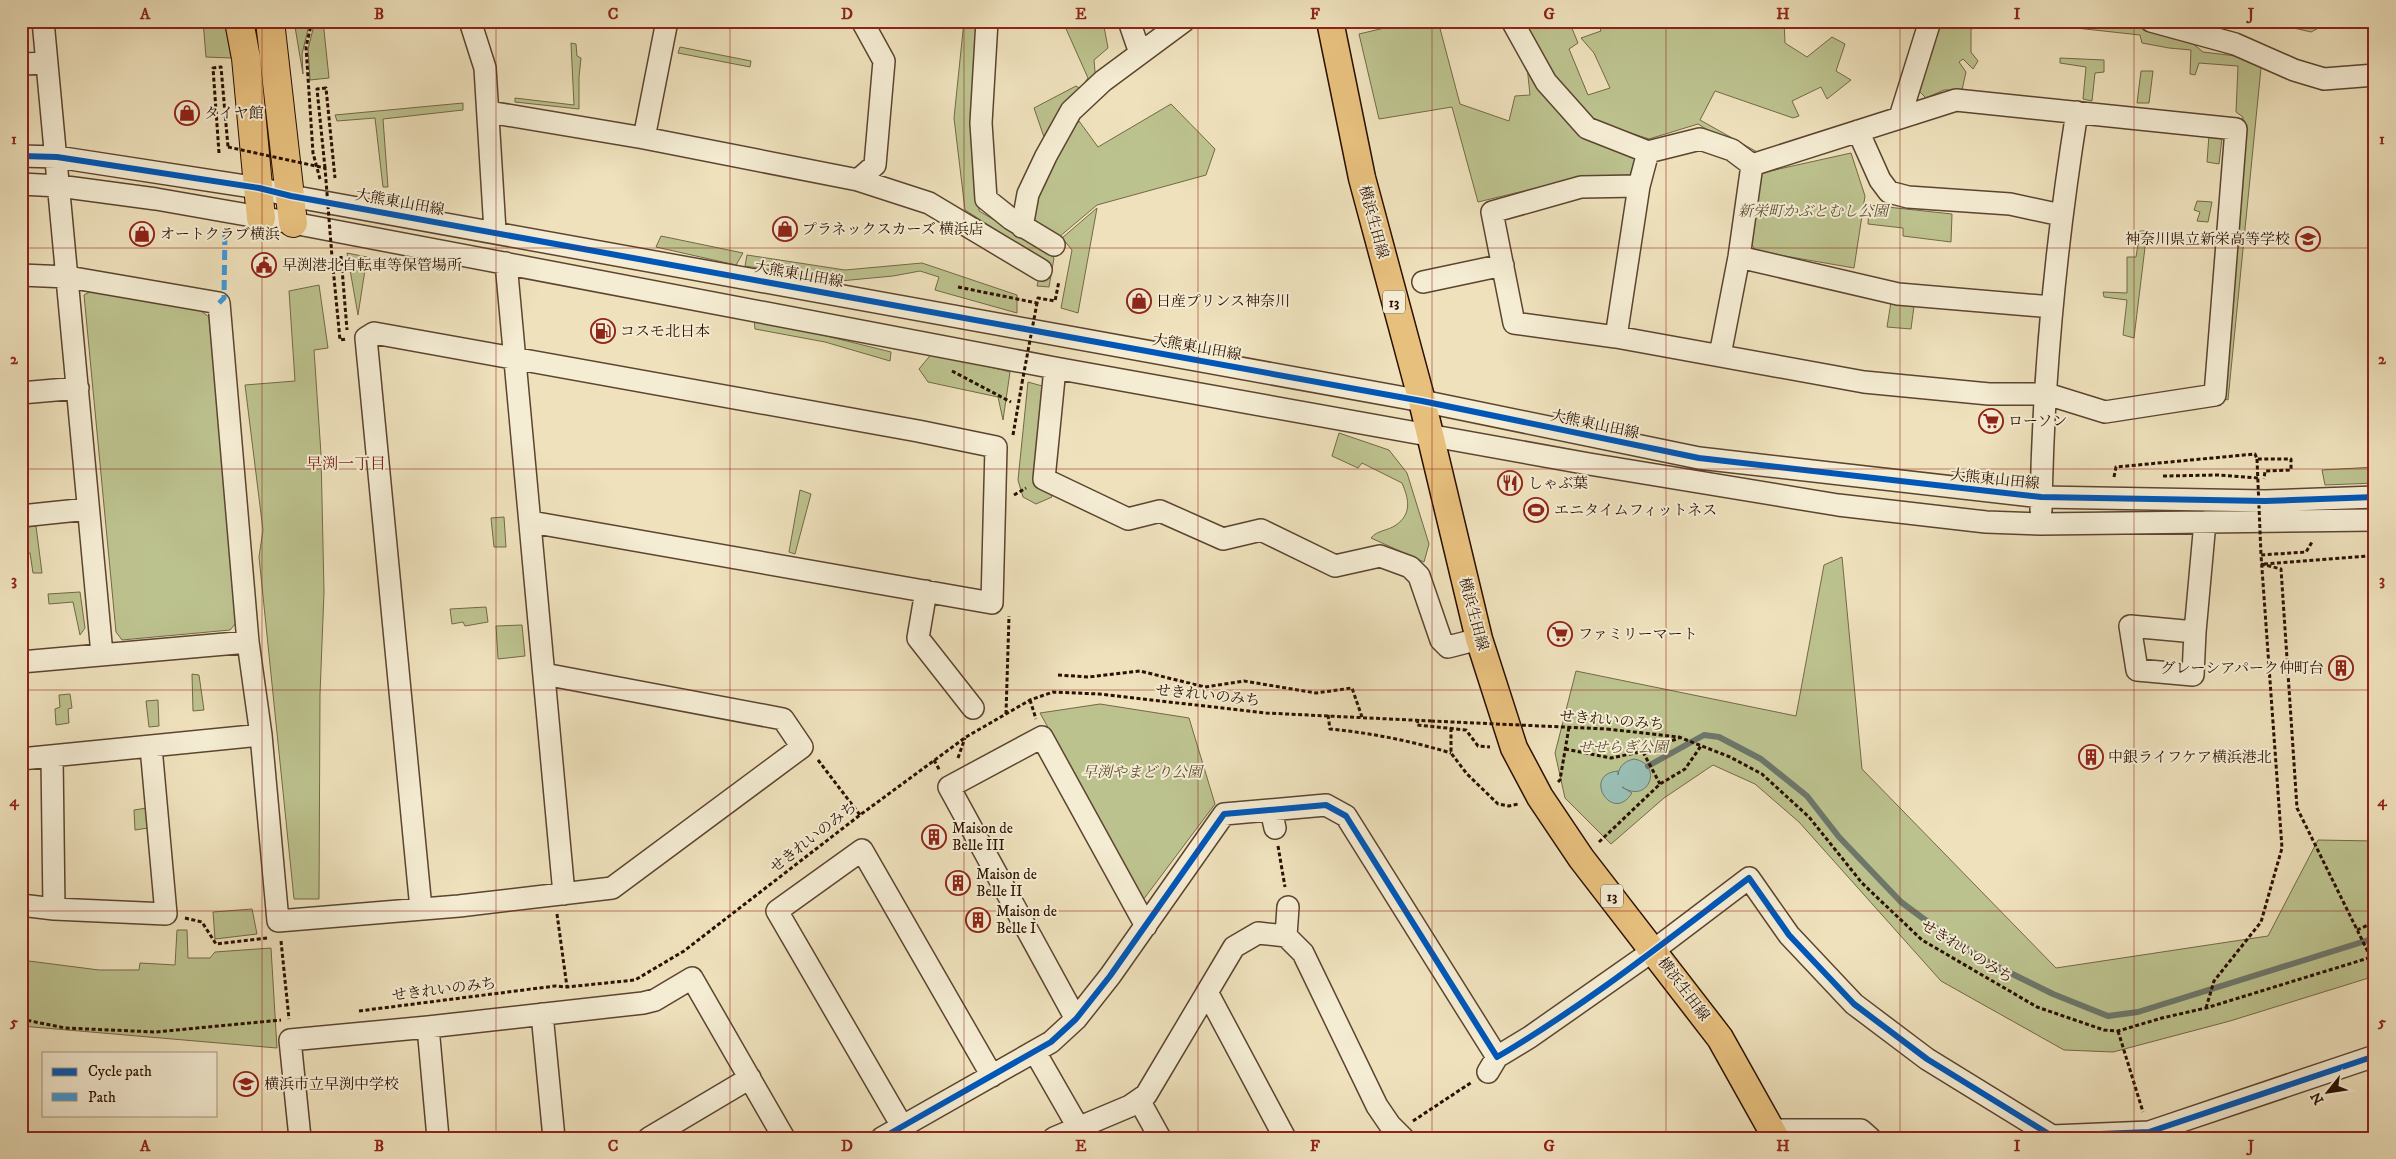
<svg xmlns="http://www.w3.org/2000/svg" width="2396" height="1159" viewBox="0 0 2396 1159" font-family="'IM FELL DW Pica','Noto Serif JP',serif">
<style>
.green{fill:#bcc28e;stroke:#746847}
.water{fill:#99bdb3;stroke:#6d776b}
.lines{fill:none;stroke-linecap:round;stroke-linejoin:round}
.stream{stroke:#6d776b;stroke-width:6}
.minor-casing{stroke:#5c442f;stroke-width:24}
.major-casing{stroke:#2b0f00;stroke-width:29}
.highway-casing{stroke:#2b0f00;stroke-width:30}
.path{stroke:#2b0f00;stroke-width:3;stroke-dasharray:4 2.5;stroke-linecap:butt}
.minor{stroke:#f4ecd3;stroke-width:21}
.major{stroke:#e7c07e;stroke-width:26}
.highway{stroke:#e7c07e;stroke-width:28}
.path-bridge{stroke:#2b0f00;stroke-width:3;stroke-dasharray:4 2.5;stroke-linecap:butt}
.quiet{stroke:#3d9adc;stroke-width:5;stroke-dasharray:10 5;stroke-linecap:butt}
.cycleway-casing{stroke:#f4ecd3;stroke-width:9}
.cycleway{stroke:#0057b8;stroke-width:6}
.grid{fill:none;stroke:#8f2418;stroke-width:1;stroke-opacity:0.55}
.labels{text-anchor:middle;stroke-width:4;stroke-linejoin:round;paint-order:stroke}
.shield{fill:#f4ecd3;stroke:#67513f;stroke-width:1}
.shield-label{font-size:14px;font-weight:bold;fill:#2b0f00}
.poi-label{font-size:15px;fill:#2b0f00;stroke:#f4ecd3;text-anchor:start}
.street-label{font-size:15px;fill:#2b0f00;stroke:#f4ecd3}
.park-label{font-size:15px;font-style:italic;fill:#5e4e32;stroke:#f4ecd3}
.neighbourhood-label{font-size:16px;fill:#7a1f14;stroke:#f4ecd3}
.neatline{fill:none;stroke:#8f2418;stroke-width:2}
.grid-label{font-size:16px;text-anchor:middle;font-weight:bold;fill:#8f2418}
</style>
<rect width="100%" height="100%" fill="#eee1bc"/>
<filter id="stains"><feTurbulence type="fractalNoise" baseFrequency=".004" numOctaves="4"/><feColorMatrix values="0 0 0 0 .2 0 0 0 0 .09 0 0 0 0 .02 0 0 0 .5 -.17"/></filter>
<radialGradient id="worn" r=".72"><stop offset=".6" stop-color="#630" stop-opacity="0"/><stop offset="1" stop-color="#630" stop-opacity=".3"/></radialGradient>
<path class="green" d="M203 21H224L231 58 206 57Z
M294 21H310L302 54 303 74Z
M315 21H323L329 78 310 80 308 49Z
M964 21H978L973 77 979 211 1042 248 1054 258 1049 287 1037 286 1043 260 965 210 954 118Z
M1053 21H1103L1108 48 1094 60 1096 83 1089 88 1085 82 1088 78 1063 22 1054 23Z
M1414 21H1438L1460 104 1509 121 1515 96 1530 95 1527 66 1579 131 1637 154 1630 175 1586 176 1478 202 1452 107 1379 119 1359 34Z
M1538 21H1569L1578 43 1569 49 1588 95 1610 88 1594 53 1581 38 1601 31 1598 21H1742L1754 26 1757 21H1784L1785 43 1807 57 1832 37 1845 44 1836 71 1851 80 1827 99 1821 87 1792 101 1799 116 1793 118 1715 91 1700 120 1759 153 1754 158 1698 124 1649 139 1590 120 1551 78 1521 27Z
M1934 21H1991V25L1971 29V52L1978 61 1973 69 1963 59 1959 62 1966 72 1962 90H1944L1926 98 1918 90Z
M2077 21 2144 28 2191 42 2203 52 2252 58 2261 68 2228 400 2217 396 2243 117 2236 112 2238 66 2199 63 2195 75 2190 74 2191 50 2169 48 2142 43 2140 35 2076 28Z
M2264 21H2332L2311 32Z
M571 43 576 44 577 56 581 58 579 77V109L515 102V98L574 105Z
M680 47 751 61 750 67 678 53Z
M2060 58 2104 60V72L2095 73 2092 101 2083 99 2086 67 2060 63Z
M2141 71H2153L2149 103H2137Z
M1076 86 1084 91 1053 130 1044 137 1034 108Z
M463 103V110L383 119 388 187H383L375 118 337 121 335 115Z
M1171 104 1215 149 1206 175 1097 205 1059 237 1031 220C1038 181 1055 151 1079 121L1098 147Z
M2209 135 2222 138 2219 164 2207 162Z
M1851 153 1865 196 1854 268 1756 251 1749 240 1761 173Z
M2197 201 2212 202 2208 222 2197 221 2200 212 2194 210Z
M1869 205 1952 214 1951 242 1903 236V228L1868 224Z
M1097 208 1078 313 1061 308 1072 250 1062 238Z
M2140 231H2147L2134 338 2123 335 2127 300 2104 297 2103 292 2127 293V257H2136Z
M661 236 743 253 736 265 656 247Z
M347 253 367 257 358 315Z
M747 255 845 270 922 263 1017 295V313L935 290 939 277 920 271 893 276 840 281 745 266Z
M319 285 328 348 314 350 321 454 324 592 320 694 319 899H294L259 557 263 530 245 385 295 381 289 291Z
M91 291 197 308 209 317 237 622 230 630 122 640 116 632 84 295Z
M1891 302 1914 306 1911 329 1887 327Z
M754 318 891 352 890 361 825 342 755 329Z
M933 352 1010 372 1003 420 998 397 928 382 919 369Z
M1028 382 1042 386 1035 478 1046 485 1052 497 1036 504 1023 497 1018 480Z
M1339 433 1389 450 1407 473 1429 544 1424 562 1371 538C1377 530 1388 531 1396 525 1412 514 1409 499 1402 483L1362 463 1358 468 1332 456Z
M2375 467V483L2325 485 2322 470Z
M800 490 811 494 795 554 789 552Z
M504 517 506 547H494L491 518Z
M36 526 42 573H33L30 553H21V528Z
M1842 557 1862 769 2056 968 2268 936 2318 840 2375 841V976L2230 1021 2113 1052 2064 1050 1941 981 1799 822 1755 784 1713 765 1664 798 1611 844 1565 798 1555 753 1576 671 1796 716 1824 565Z
M80 592 85 628 80 635 73 602 49 604 48 594Z
M486 607 488 622 465 626 463 622 452 624 450 609Z
M522 625 525 656 498 659 496 626Z
M192 674 199 675 204 710 193 711Z
M70 694 72 708 68 709 69 723 56 725 55 709 60 707 59 695Z
M158 700 159 726 149 727 146 701Z
M1100 704 1189 718 1215 804 1143 900 1040 713Z
M147 808 148 828 135 830 134 810Z
M252 909 257 934 215 939 213 912Z
M177 930H187L188 958H210L215 952 271 948 277 1048 21 1026V960L99 970H139L140 963 175 965Z"/>
<path class="water" d="M1634 759C1664 764 1649 805 1622 787L1632 793C1612 825 1581 774 1618 771V775C1619 766 1625 761 1634 759Z"/>
<g class="lines">
<path class="stream" d="M1648 766 1704 735 1719 737 1761 759 1807 796 1839 837 1901 902 1940 931 1986 961 2053 994 2108 1016 2138 1012 2375 938"/>
<defs>
<path id="minor" d="M43 21 102 654
M470 21 485 68 495 231
M987 21 981 123 986 199 1011 219 1054 245
M1129 21 1140 53
M1512 21 1546 82 1587 128 1648 152 1700 139 1732 150 1752 165
M2151 21 2235 44 2294 70 2324 79 2375 75
M21 64 47 63
M489 112 644 138 858 180 875 165 884 61 862 21
M1900 117 1930 21
M1858 131 1880 180 1889 192 1908 197 2010 204 2061 215
M644 138 667 21
M21 156 57 157 259 188 291 196 1422 401 1699 458 2041 497 2265 501 2375 497
M858 180 929 203 1041 270
M21 184 59 186 156 199 293 223 1055 368 1589 464 1838 505 1986 522 2041 524 2375 520
M1639 186 1581 187 1492 212 1514 323 1616 337 1864 382 1989 394H2047L2105 412 2215 395 2236 129 1956 100 1752 165
M1022 227 1028 194 1046 156 1071 111 1103 81 1184 21
M1739 257 1898 294 2052 307
M506 263 564 894
M21 275 68 277 219 303 248 642 261 735 278 921 459 906 612 888 802 747 783 719 544 674
M1423 282 1503 265
M1616 337 1639 186 1648 152
M1720 355 1739 257 1752 165
M1055 368 1044 479 1128 519 1160 511 1223 539 1261 530 1335 566 1380 556 1410 567 1419 576 1441 640 1448 647 1479 639
M21 393 78 388
M2041 510C2043 376 2056 243 2077 112
M21 516 88 509
M926 591 918 638 973 708
M2195 632 2193 675 2137 670 2130 626 2195 632 2205 522
M21 662 248 642
M52 757 54 909
M21 759 261 735
M1271 810 1275 828
M21 905 54 909 166 914 151 747
M421 909 366 338 374 333 918 431 996 447 992 603 531 522
M1286 936 1288 907
M1207 992 1285 1138
M542 1014 554 1138
M1076 1019 949 787 1042 737 1146 926
M428 1027 438 1138
M1035 1052 1078 1127
M1488 1072 1497 1057 1530 1037 1654 950 1749 878 1789 935 1854 1004 1927 1059 2052 1136 2149 1132 2375 1056
M1139 1100 1160 1138
M902 1126 777 911 862 850 992 1076
M1773 1130H1861L1870 1138
M300 1138 290 1040 428 1027 643 1003 655 1000 692 978 784 1138
M649 1138 750 1078
M882 1138 1051 1042 1076 1019 1110 976 1224 814 1326 805 1346 816 1497 1057
M1054 1138 1130 1106 1146 1095 1234 947 1258 933 1286 936 1303 953 1377 1106 1390 1125 1403 1138"/>
<path id="major" d="M1330 21 1362 178 1422 401 1479 639 1514 748 1540 797 1581 858 1720 1038 1776 1138"/>
<path id="highway" d="M239 21 246 58 261 218
M270 21 293 223"/>
</defs>
<use href="#minor" class="minor-casing"/>
<use href="#major" class="major-casing"/>
<use href="#highway" class="highway-casing"/>
<path class="path" d="M312 21 306 47 313 153 320 179
M219 153 213 68 221 67 228 147
M325 168 317 89 326 88 335 178
M341 256 347 330
M332 257 340 340 346 339
M958 287 1037 303 1038 298 1055 301 1059 281
M952 371 1011 402
M1013 435 1022 383
M2163 476 2218 475 2259 478
M2114 477 2116 467 2255 454 2257 459H2291V470L2265 471 2264 479
M1014 495 1026 488
M2261 564 2281 569 2297 808 2370 956
M2264 564 2367 556 2375 553
M1058 675 1089 677 1140 671 1205 687 1244 681 1316 693 1352 688 1362 717
M1030 700 1036 719
M1006 714 1009 616
M1328 715 1330 729C1372 733 1411 741 1451 753
M1418 719 1417 725 1466 730 1478 746 1490 747
M1451 728V753L1467 774 1498 804 1509 806 1518 804
M1607 729 1679 737 1730 757 1762 774 1809 817 1862 883 1922 940 2037 1007 2104 1030 2118 1031 2162 1018 2206 1008 2375 956
M1565 749 1611 758 1645 751 1679 738
M1643 752 1660 784
M958 758 965 738
M818 760 860 815
M934 760 940 771
M1558 782 1560 780 1569 727
M1599 842 1660 784 1685 769 1701 746
M1278 846 1285 887
M557 914 567 987
M185 918 202 922 216 944 267 938
M2357 930 2375 922
M281 941 289 1019
M2206 1008 2214 981 2261 922 2282 848 2261 555 2306 552 2312 542
M359 1011 555 986 567 987 635 980 684 951 860 815 966 737 1030 700 1053 692 1099 694 1266 713 1431 721
M21 1019 65 1028 156 1032 281 1020
M2118 1031 2143 1112
M1413 1121 1472 1082"/>
<use href="#minor" class="minor"/>
<use href="#major" class="major"/>
<use href="#highway" class="highway"/>
<path class="path-bridge" d="M228 147 325 168 332 257
M1022 383 1037 303
M2257 459 2261 555
M1431 721 1607 729"/>
<path class="quiet" d="M219 303 224 298 225 229"/>
<defs>
<path id="cycleway" d="M21 156 57 157 259 188 291 196 1422 401 1699 458 2041 497 2265 501 2375 497
M882 1138 1051 1042 1076 1019 1110 976 1224 814 1326 805 1346 816 1497 1057C1586 1005 1667 940 1749 878L1789 935 1854 1004 1927 1059 2052 1136 2149 1132 2375 1056"/>
</defs>
<use href="#cycleway" class="cycleway-casing"/>
<use href="#cycleway" class="cycleway"/>
</g>
<path class="grid" d="M262 21V1138M496 21V1138M730 21V1138M964 21V1138M1198 21V1138M1432 21V1138M1666 21V1138M1900 21V1138M2134 21V1138M21 248H2375M21 469H2375M21 690H2375M21 911H2375"/>
<defs>
<symbol id="shop-ring" viewBox="-11 -11 22 22"><circle r="9.5" fill="#f4ecd3" stroke="#8f2418" stroke-width="1.5"/><path d="M-5-2.5h2.3a2.7 3.5 0 0 1 5.4 0H5L5.5 6h-11ZM-1.5-2.5h3a1.5 2.3 0 0 0-3 0Z" fill="#8f2418"/></symbol>
<symbol id="school-ring" viewBox="-11 -11 22 22"><circle r="9.5" fill="#f4ecd3" stroke="#8f2418" stroke-width="1.5"/><path d="M0-5L7-2L0 1L-7-2ZM-4 1L0 2.5L4 1V4Q0 6-4 4Z" fill="#8f2418"/></symbol>
<symbol id="civic-ring" viewBox="-11 -11 22 22"><circle r="9.5" fill="#f4ecd3" stroke="#8f2418" stroke-width="1.5"/><path d="M-.6-6.5H3V-4.5H.6V-3L4-1V1h2V6H-6V1h2V-1L-.6-3ZM-1.2 2.5V6h2.4V2.5Z" fill="#8f2418"/></symbol>
<symbol id="fuel-ring" viewBox="-11 -11 22 22"><circle r="9.5" fill="#f4ecd3" stroke="#8f2418" stroke-width="1.5"/><path d="M-5.5-6h7V0h2V4h1.3V-2.5L3-4.5l.8-.8L6-3V5H2.5V1h-1V6h-7ZM-4.2-4.7v3.2H.2V-4.7Z" fill="#8f2418"/></symbol>
<symbol id="supermarket-ring" viewBox="-11 -11 22 22"><circle r="9.5" fill="#f4ecd3" stroke="#8f2418" stroke-width="1.5"/><path d="M-6-5.5h2.5l.6 2H6L4.5 2H-2.5L-4.4-4H-6ZM-1.5 3.2a1.3 1.3 0 1 0 .1 0ZM3 3.2a1.3 1.3 0 1 0 .1 0Z" fill="#8f2418"/></symbol>
<symbol id="restaurant-ring" viewBox="-11 -11 22 22"><circle r="9.5" fill="#f4ecd3" stroke="#8f2418" stroke-width="1.5"/><path d="M-5-6h1v4h1v-4h1v4h1v-4h1v5L-1.5 .5V6h-2V.5L-5-1ZM5-6V6H3V1.5H1.5Q1.5-4 5-6Z" fill="#8f2418"/></symbol>
<symbol id="stadium-ring" viewBox="-11 -11 22 22"><circle r="9.5" fill="#f4ecd3" stroke="#8f2418" stroke-width="1.5"/><path d="M0-5a6.5 5 0 1 0 0 10a6.5 5 0 1 0 0-10ZM-3.5-1.8h7v3.6h-7Z" fill="#8f2418"/></symbol>
<symbol id="building-ring" viewBox="-11 -11 22 22"><circle r="9.5" fill="#f4ecd3" stroke="#8f2418" stroke-width="1.5"/><path d="M-4-6H4V6H1V3H-1V6H-4ZM-2.5-4.3h1.7v1.8h-1.7ZM.8-4.3h1.7v1.8H.8ZM-2.5-1h1.7V.8h-1.7ZM.8-1h1.7V.8H.8Z" fill="#8f2418"/></symbol>
</defs>
<g fill-rule="evenodd">
<use href="#shop-ring" x="173" y="99" width="28" height="28"/>
<use href="#shop-ring" x="771" y="215" width="28" height="28"/>
<use href="#shop-ring" x="128" y="220" width="28" height="28"/>
<use href="#school-ring" x="2294" y="225" width="28" height="28"/>
<use href="#civic-ring" x="250" y="251" width="28" height="28"/>
<use href="#shop-ring" x="1125" y="287" width="28" height="28"/>
<use href="#fuel-ring" x="589" y="317" width="28" height="28"/>
<use href="#supermarket-ring" x="1977" y="407" width="28" height="28"/>
<use href="#restaurant-ring" x="1496" y="469" width="28" height="28"/>
<use href="#stadium-ring" x="1522" y="496" width="28" height="28"/>
<use href="#supermarket-ring" x="1546" y="620" width="28" height="28"/>
<use href="#building-ring" x="2327" y="654" width="28" height="28"/>
<use href="#building-ring" x="2077" y="743" width="28" height="28"/>
<use href="#building-ring" x="920" y="823" width="28" height="28"/>
<use href="#building-ring" x="944" y="869" width="28" height="28"/>
<use href="#building-ring" x="964" y="906" width="28" height="28"/>
<use href="#school-ring" x="232" y="1070" width="28" height="28"/>
</g>
<g class="labels">
<g class="shield">
<rect x="1383" y="290.5" width="22" height="23" rx="4"/>
<rect x="1601" y="884.5" width="22" height="23" rx="4"/>
</g>
<g class="shield-label">
<text x="1394" y="307">13</text>
<text x="1612" y="901">13</text>
</g>
<g class="poi-label">
<text x="204" y="118">タイヤ館</text>
<text x="802" y="234">プラネックスカーズ 横浜店</text>
<text x="160" y="239">オートクラブ横浜</text>
<text x="2290" y="244" text-anchor="end">神奈川県立新栄高等学校</text>
<text x="282" y="270">早渕港北自転車等保管場所</text>
<text x="1156" y="306">日産プリンス神奈川</text>
<text x="620" y="336">コスモ北日本</text>
<text x="2008" y="426">ローソン</text>
<text x="1528" y="488">しゃぶ葉</text>
<text x="1554" y="515">エニタイムフィットネス</text>
<text x="1578" y="639">ファミリーマート</text>
<text x="2324" y="673" text-anchor="end">グレーシアパーク仲町台</text>
<text x="2108" y="762">中銀ライフケア横浜港北</text>
<text x="952" y="833">Maison de<tspan x="952" dy="17">Belle III</tspan></text>
<text x="976" y="879">Maison de<tspan x="976" dy="17">Belle II</tspan></text>
<text x="996" y="916">Maison de<tspan x="996" dy="17">Belle I</tspan></text>
<text x="264" y="1089">横浜市立早渕中学校</text>
</g>
<g class="street-label">
<text transform="translate(400 202) rotate(10)" y="5">大熊東山田線</text>
<text transform="translate(1374 222) rotate(75)" y="5">横浜生田線</text>
<text transform="translate(799 274) rotate(10)" y="5">大熊東山田線</text>
<text transform="translate(1197 347) rotate(10)" y="5">大熊東山田線</text>
<text transform="translate(1595 424) rotate(12)" y="5">大熊東山田線</text>
<text transform="translate(1995 479) rotate(6)" y="5">大熊東山田線</text>
<text transform="translate(1474 614) rotate(75)" y="5">横浜生田線</text>
<text transform="translate(1208 695) rotate(6)" y="5">せきれいのみち</text>
<text transform="translate(1612 720) rotate(5)" y="5">せきれいのみち</text>
<text transform="translate(813 837) rotate(-38)" y="5">せきれいのみち</text>
<text transform="translate(1967 951) rotate(32)" y="5">せきれいのみち</text>
<text transform="translate(444 989) rotate(-7)" y="5">せきれいのみち</text>
<text transform="translate(1684 989) rotate(53)" y="5">横浜生田線</text>
</g>
<g class="park-label">
<text x="1813" y="216">新栄町かぶとむし公園</text>
<text x="1623" y="752">せせらぎ公園</text>
<text x="1142" y="777">早渕やまどり公園</text>
</g>
<g class="neighbourhood-label">
<text x="346" y="469">早渕一丁目</text>
</g>
</g>
<rect width="2396" height="1159" fill="none" stroke="#eee1bc" stroke-width="55"/>
<rect x="42" y="1052" width="175" height="65" fill="#f4ecd3" stroke="#a4947f"/>
<rect x="52" y="1068" width="25" height="8" fill="#0057b8" stroke="#a4947f"/>
<text x="88" y="1076" font-size="15" fill="#2b0f00">Cycle path</text>
<rect x="52" y="1093" width="25" height="8" fill="#3d9adc" stroke="#a4947f"/>
<text x="88" y="1102" font-size="15" fill="#2b0f00">Path</text>
<g transform="translate(2328 1092) rotate(240)" stroke="#f4ecd3" stroke-width="4" paint-order="stroke">
<path d="M0-4L9 19L0 12L-9 19Z" fill="#2b0f00"/>
<text y="-8" font-size="14" font-weight="bold" text-anchor="middle" fill="#2b0f00">N</text>
</g>
<rect x="28" y="28" width="2340" height="1104" class="neatline"/>
<g class="grid-label">
<text x="145" y="19">A</text>
<text x="379" y="19">B</text>
<text x="613" y="19">C</text>
<text x="847" y="19">D</text>
<text x="1081" y="19">E</text>
<text x="1315" y="19">F</text>
<text x="1549" y="19">G</text>
<text x="1783" y="19">H</text>
<text x="2017" y="19">I</text>
<text x="2251" y="19">J</text>
<text x="14" y="144">1</text>
<text x="2382" y="144">1</text>
<text x="14" y="364">2</text>
<text x="2382" y="364">2</text>
<text x="14" y="585">3</text>
<text x="2382" y="585">3</text>
<text x="14" y="806">4</text>
<text x="2382" y="806">4</text>
<text x="14" y="1027">5</text>
<text x="2382" y="1027">5</text>
<text x="145" y="1151">A</text>
<text x="379" y="1151">B</text>
<text x="613" y="1151">C</text>
<text x="847" y="1151">D</text>
<text x="1081" y="1151">E</text>
<text x="1315" y="1151">F</text>
<text x="1549" y="1151">G</text>
<text x="1783" y="1151">H</text>
<text x="2017" y="1151">I</text>
<text x="2251" y="1151">J</text>
</g>
<rect width="100%" height="100%" filter="url(#stains)"/>
<rect width="100%" height="100%" fill="url(#worn)"/>
</svg>
